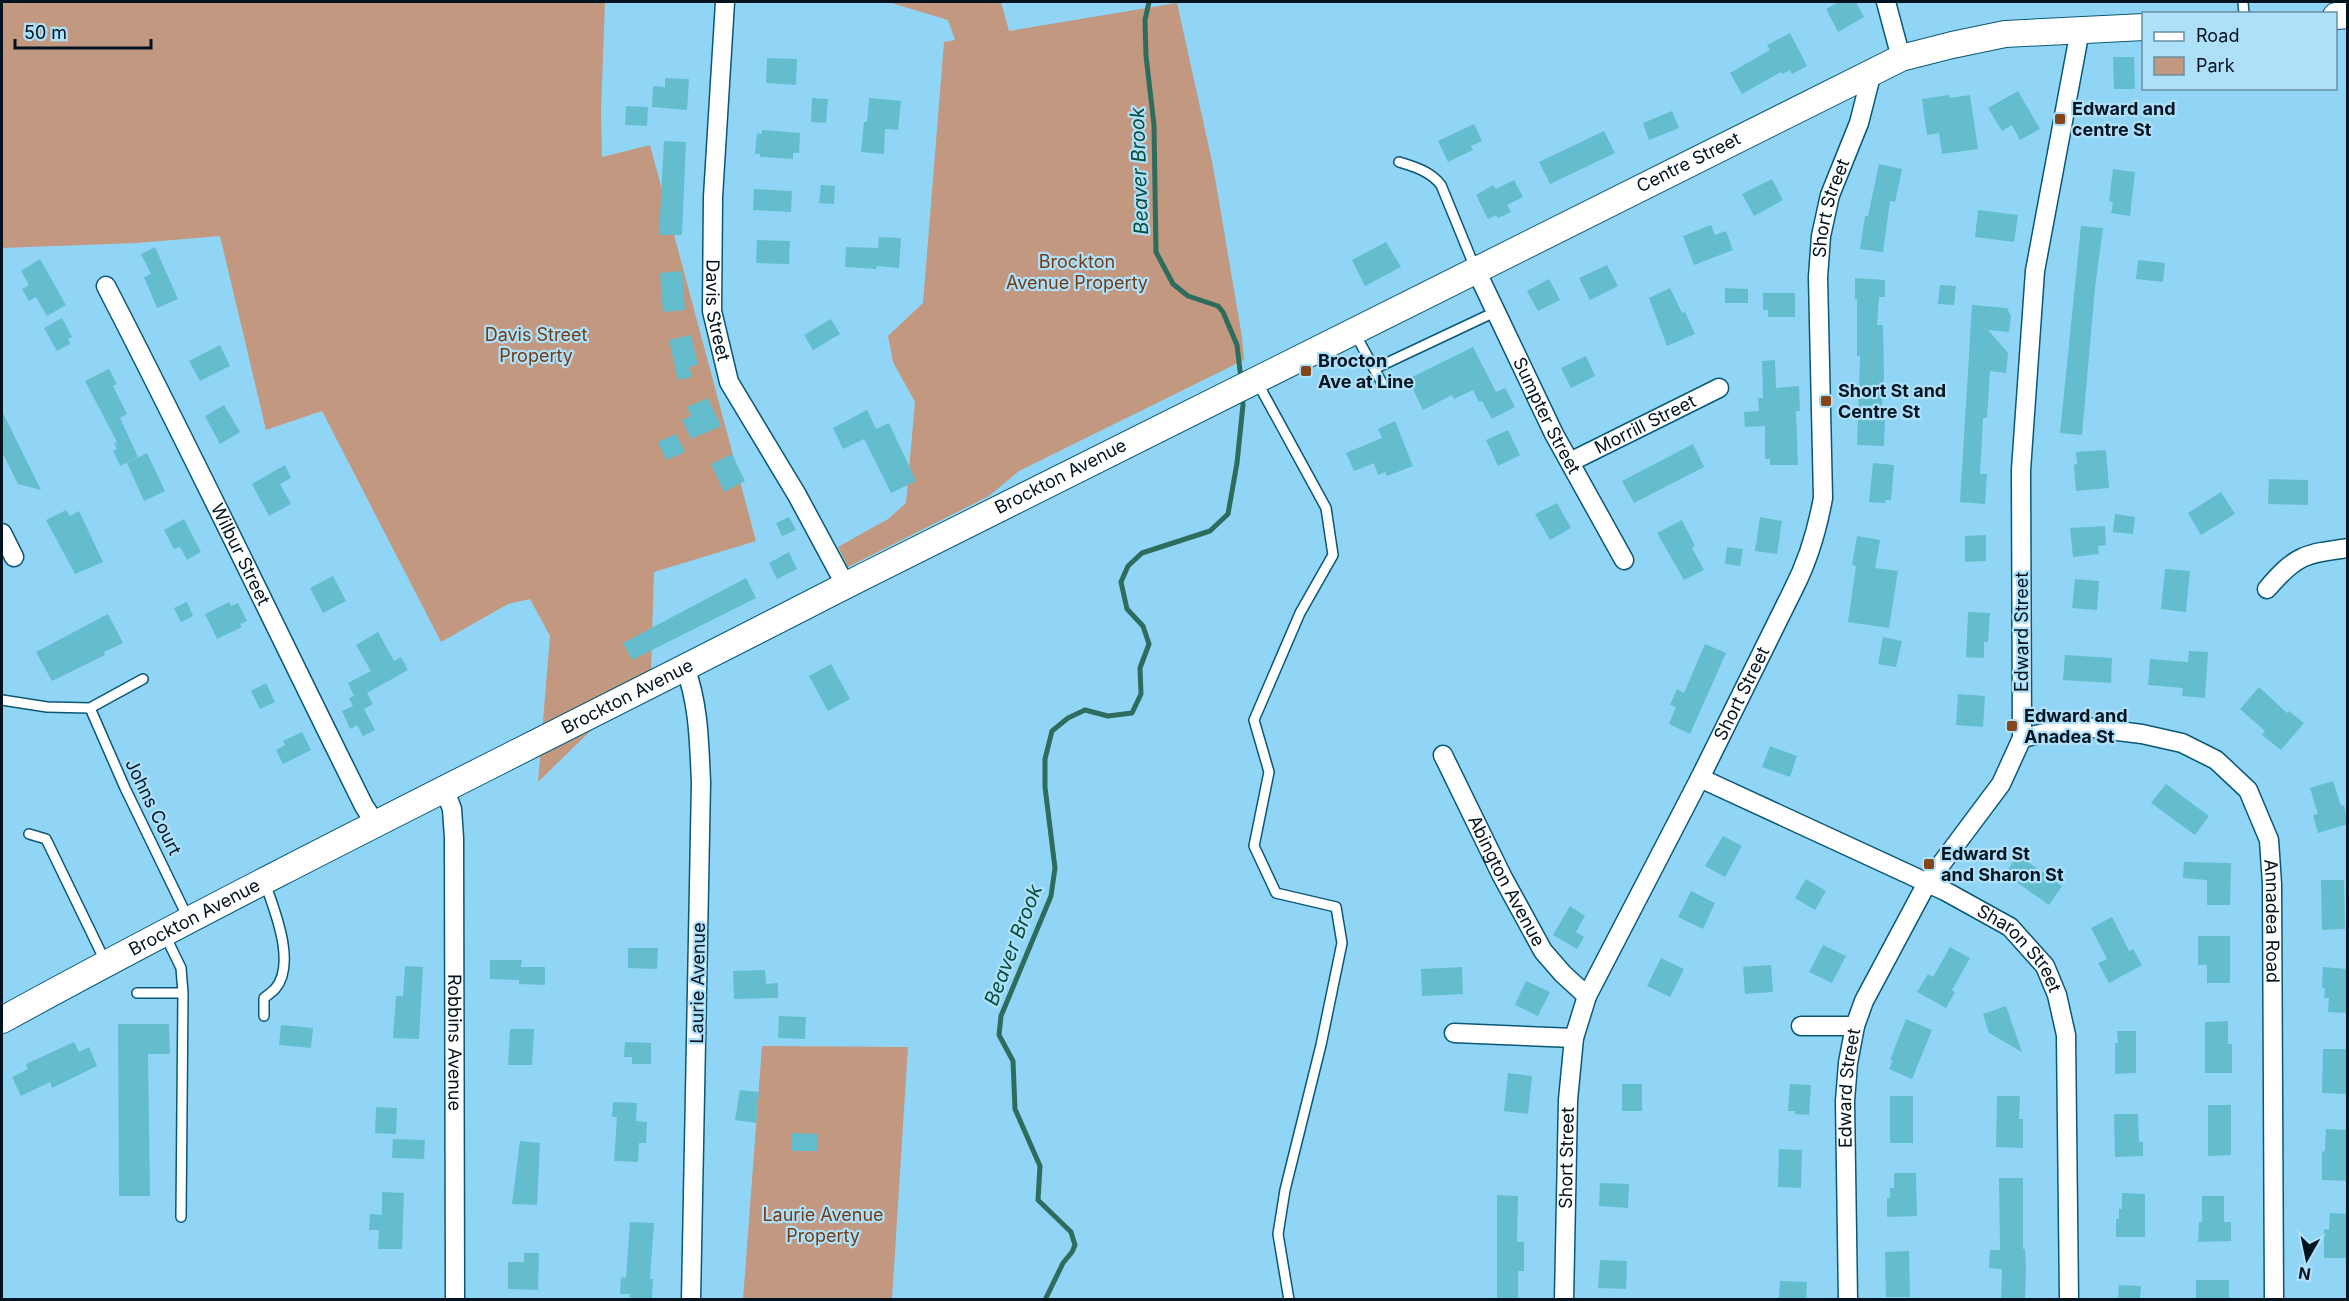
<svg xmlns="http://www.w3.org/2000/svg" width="2349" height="1301" viewBox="0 0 2349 1301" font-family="Inter,sans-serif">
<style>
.green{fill:#c39880}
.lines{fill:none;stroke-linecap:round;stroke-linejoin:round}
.stream{stroke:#2e6d5e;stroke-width:5}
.building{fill:#63bdcd}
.lane-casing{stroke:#0a5875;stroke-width:12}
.street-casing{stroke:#0a5875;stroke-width:21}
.secondary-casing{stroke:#0a5875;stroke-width:28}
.lane{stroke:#fff;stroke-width:9}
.street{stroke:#fff;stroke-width:18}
.secondary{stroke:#fff;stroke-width:26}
.poi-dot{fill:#874416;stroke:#aee0f9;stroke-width:2}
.labels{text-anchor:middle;stroke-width:4.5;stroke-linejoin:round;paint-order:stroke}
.poi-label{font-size:18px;font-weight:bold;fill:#00131e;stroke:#aee0f9;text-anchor:start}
.street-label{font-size:18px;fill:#00131e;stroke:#aee0f9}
.park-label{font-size:18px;fill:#743a13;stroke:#aee0f9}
.water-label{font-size:20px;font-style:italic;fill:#064d3c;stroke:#aee0f9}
</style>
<rect width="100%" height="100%" fill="#91d5f6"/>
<path class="green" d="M2 2H605L601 111 602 157 650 145 756 541 654 572 651 672 538 782 550 636 530 599 508 604 441 642 322 411 266 430 220 236 137 243 2 248Z
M888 2H1001L1009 31 1177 3 1213 166 1242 337 1244 360 1019 471 989 496 848 567 838 547 888 519 906 503 915 402 893 362 888 336 923 303 944 42 955 40 948 20Z
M762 1046 908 1047 892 1299 743 1300Z"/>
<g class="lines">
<path class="stream" d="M1149 2 1145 20 1146 56 1154 125 1156 252 1173 284 1188 296 1218 306 1223 312 1237 345 1241 379
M1045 1300 1063 1263 1072 1252 1075 1245 1071 1232 1038 1200 1040 1166 1015 1109 1013 1061 999 1035 1001 1016 1051 896 1055 868 1045 787V759L1052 731 1068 718 1085 710 1108 716 1132 713 1141 694 1140 668 1149 644 1143 626 1127 609 1121 582 1128 566 1142 553 1210 531 1228 514 1237 463 1243 405 1242 394"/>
</g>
<path class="building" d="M1839 2H1856L1864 17 1838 32 1826 9Z
M1790 33 1807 66 1792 74 1790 70 1783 74 1781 72 1742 94 1730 73 1770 50 1767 45Z
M2113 57H2134L2135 89H2114Z
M767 58 797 59 796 85 766 83Z
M665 78 689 79 687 110 652 107 653 86 665 87Z
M2018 91 2040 129 2020 140 2012 125 2002 131 1988 108Z
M1949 95 1950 98 1970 95 1978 149 1942 154 1939 133 1927 135 1922 99Z
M812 98 828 99 826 123 811 122Z
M869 98 901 101 898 130 885 129 884 154 861 152 864 122H867Z
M626 106 648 107 647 126 625 125Z
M1672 111 1679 128 1649 140 1643 123Z
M1474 124 1482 141 1471 146 1473 150 1448 162 1438 141Z
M762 130 800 133 799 153H793V159L760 157V154H755L757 133 762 134Z
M1604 131 1615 153 1550 184 1539 162Z
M664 141 686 142 682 235H659Z
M1879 164 1902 169 1895 202 1890 201 1883 252 1860 249 1865 216H1868Z
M2113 169 2135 172 2130 216 2111 213 2113 202 2109 201Z
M1772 179 1783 200 1754 216 1742 194Z
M1514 180 1523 197 1507 205 1511 212 1498 218 1496 215 1488 219 1476 195 1493 185 1496 189Z
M821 185 835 186 834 204 819 203Z
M754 189 792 191 791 212 753 210Z
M1978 210 2018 215 2014 242 1975 237Z
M1711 225 1715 235 1726 231 1733 250 1694 265 1683 236Z
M2081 226 2103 228 2095 288 2082 435 2060 433Z
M879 237 901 238 899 268 877 266 876 269 845 267 846 247 878 248Z
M757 240 790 241 789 264 756 263Z
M1386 242 1401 267 1365 286 1352 260Z
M155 247 178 299 157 308 144 277 151 274 141 254Z
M40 259 66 305 47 316 36 297 29 301 22 289 29 285 21 271Z
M2138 260 2165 263 2163 282 2136 279Z
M1607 265 1618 286 1590 300 1579 278Z
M682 271 685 310 663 312 660 273Z
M1855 278 1885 280V297H1879L1877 325H1883L1884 375 1881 417H1885L1884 446 1857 445 1860 356H1857V299H1855Z
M1549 279 1560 300 1538 311 1527 291Z
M1940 285 1956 286 1954 305 1938 304Z
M1670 288 1682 313 1685 312 1695 334 1667 346 1649 298Z
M1725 288 1748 289V303H1725Z
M1763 293H1795V317H1768V310H1763Z
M1972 305 2007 308 2011 316 2009 332 1988 330 2008 353 2006 373 1990 371 1987 418H1983L1980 474H1987L1985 504 1960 502Z
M62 318 72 337 68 339 70 344 57 351 44 328Z
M831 319 840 334 813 350 804 335Z
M691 335 698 365 689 367 692 377 678 380 669 340Z
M220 345 230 366 200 381 189 361Z
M1473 347 1496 392 1505 388 1515 407 1492 419 1482 401 1479 402 1473 390 1454 399 1452 395 1423 410 1408 379Z
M1586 356 1595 376 1571 388 1561 368Z
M1775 360 1776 388 1799 386 1800 411H1796L1798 465H1770V459H1765V426L1745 427 1744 412 1759 411 1758 398H1763L1762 361Z
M109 369 117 384 113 386 127 414 120 418 138 457 120 466 113 451 117 449 114 443 117 442 85 381Z
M708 398 721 426 691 439 682 420 691 416 687 407Z
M224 405 240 432 220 444 205 416Z
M867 410 876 429 889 423 916 481 891 493 864 439 843 449 833 428Z
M2 411 41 490 18 484 2 452Z
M1395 421 1413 466 1387 476 1385 472 1378 475 1374 463 1354 471 1346 453 1382 438 1378 429Z
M1508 430 1520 455 1498 466 1486 440Z
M676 434 685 452 666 460 658 442Z
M1693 444 1704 467 1634 503 1622 481Z
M2106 450 2109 488 2076 491 2074 465 2077 464 2076 452Z
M147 453 165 491 144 501 127 463Z
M732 454 745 481 724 492 711 464Z
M1873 463 1894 465 1891 500H1885V503L1869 502Z
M285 465 291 478 280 484 291 504 269 516 252 484Z
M2269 479 2308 480V505L2268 504Z
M2221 492 2235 514 2201 535 2188 513Z
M1557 503 1571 528 1550 540 1535 514Z
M66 510 70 516 79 511 103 562 75 574 46 520Z
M2115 514 2135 517 2133 534 2113 532Z
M789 517 796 530 782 536 776 523Z
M1760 517 1782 521 1777 554 1755 551Z
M184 519 201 552 187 560 180 547 174 549 164 530Z
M1682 520 1695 546 1692 548 1704 570 1684 580 1657 533Z
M2105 526 2106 545 2098 546 2099 554 2073 557 2070 528Z
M1986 535V561L1965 562V536Z
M1857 536 1880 540 1875 568 1898 571 1889 628 1848 622 1856 566 1852 565Z
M1727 547 1743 549 1740 566 1725 564Z
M789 552 797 569 777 579 769 563Z
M2165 569 2190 571 2186 612 2161 609Z
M333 576 346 601 323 613 310 588Z
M746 578 756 598 632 660 623 643Z
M2075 579 2099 581 2097 610 2072 608Z
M187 602 193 616 181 622 174 608Z
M229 602 231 606 238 603 247 621 240 624 242 627 217 639 205 614Z
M1968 612 1990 613 1988 642H1984V658L1966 657Z
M108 614 123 643 104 652 105 655 52 681 36 652Z
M378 632 394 661 401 657 408 670 367 693 373 704 364 709 375 730 363 736 357 725 350 729 342 711 353 706 349 698 354 696 348 683 371 671 356 645Z
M1883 637 1902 641 1896 667 1878 664Z
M1705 644 1726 653 1690 734 1669 724 1676 707 1670 705 1677 689 1684 693Z
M2189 651 2208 652 2205 698 2182 696 2183 688 2148 685 2150 659 2188 662Z
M2065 655 2112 658 2111 683 2063 680Z
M831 664 850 699 828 711 809 676Z
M266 683 275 702 260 709 251 691Z
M2259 687 2287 713 2289 711 2304 723 2281 750 2262 735 2265 731 2240 709Z
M1958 694 1985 696 1983 727 1956 725Z
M302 732 311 750 283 764 276 750 285 745 283 741Z
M1770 746 1797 756 1790 777 1762 767Z
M2333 781 2341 806 2344 805 2348 824 2318 833 2313 815 2318 814 2310 788Z
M2166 784 2209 816 2195 835 2151 803Z
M1723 836 1742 846 1725 877 1705 866Z
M2018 855 2062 886 2049 905 2005 874Z
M2184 862 2231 863 2230 905H2207V880L2183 878Z
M1806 879 1826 891 1815 910 1795 898Z
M2321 880H2344L2345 929 2322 930Z
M1691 891 1715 903 1703 929 1678 917Z
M1570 906 1585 916 1576 932 1584 937 1577 949 1553 935Z
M2112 917 2129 951 2133 949 2142 965 2109 983 2098 963 2107 959 2091 928Z
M2198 936H2230V983H2207V965H2198Z
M1823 945 1846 956 1832 983 1809 972Z
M1950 947 1970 958 1952 990 1955 992 1946 1008 1917 992 1928 974 1933 977Z
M628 948H658L657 969 628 968Z
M1661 958 1684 969 1670 997 1647 986Z
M490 960H522L521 967H545V985L519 984V980L490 979Z
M1771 965 1773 992 1745 994 1743 967Z
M405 966 423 967 419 1039 393 1038 396 996H403Z
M1462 967 1463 994 1422 996 1421 969Z
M2323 967 2348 969V1013L2328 1012 2329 998H2324L2325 988H2322Z
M765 970 766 984 778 983V998L734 999 733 971Z
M1526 981 1550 992 1538 1016 1515 1005Z
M2006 1006 2022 1052 1989 1033 1983 1014Z
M779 1016 806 1017 805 1039 778 1038Z
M1906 1019 1932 1030 1912 1079 1889 1069 1893 1061 1890 1060Z
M2228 1021V1044H2232V1073H2205V1022Z
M118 1024H169L170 1054H148L150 1196H119Z
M281 1025 313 1028 311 1048 279 1045Z
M510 1029H534L532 1065H508Z
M2117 1031H2136V1073L2115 1074V1043H2118Z
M74 1042 79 1052 89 1047 97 1066 52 1088 50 1082 21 1096 12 1077 28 1069 26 1064Z
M625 1042 651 1043V1064H632V1057H624Z
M2323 1049H2348L2346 1094 2322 1093Z
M1508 1073 1532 1076 1528 1114 1504 1111Z
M1622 1084H1642V1111H1622Z
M1790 1084 1811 1085 1809 1115 1795 1114V1111H1788Z
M740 1090 759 1092 756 1123 735 1120Z
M1890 1096H1913V1143H1890Z
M1997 1096H2020L2019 1119H2023V1148L1996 1147Z
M613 1102 637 1103 636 1121 647 1122 646 1143H639L638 1162 614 1161 617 1117H612Z
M2208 1105H2231V1155L2208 1156Z
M376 1107 397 1108 396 1134 375 1133Z
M2114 1114H2138L2139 1142H2143V1156L2115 1157Z
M2326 1129 2348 1130V1181L2322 1180V1152L2325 1151Z
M792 1133 818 1134V1151H792Z
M393 1139 425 1140 424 1159 392 1158Z
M520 1141 540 1143 537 1205 512 1204Z
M1779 1149 1802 1150 1801 1188 1778 1187Z
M1894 1173H1916L1917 1216 1887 1217V1198H1890V1188H1894Z
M1999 1178H2023V1249H2025L2026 1267 2025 1299H2001L2002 1269 1989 1268 1990 1250H2000Z
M1600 1183 1629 1184 1628 1208 1599 1206Z
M382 1192 404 1193 402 1249H378L379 1230H369L370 1214 382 1215Z
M2122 1193 2145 1194V1237H2116V1219H2119V1209H2122Z
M1497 1195 1518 1196 1517 1242H1524V1271H1518V1299H1497Z
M2202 1196H2224V1222H2231V1241L2198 1242 2199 1222H2202Z
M2330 1213 2348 1214V1258H2324V1229L2329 1230Z
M630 1222 654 1223 650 1279H653L652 1299H630V1294H620L621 1277 626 1278Z
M1909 1251 1910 1297H1886L1885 1252Z
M524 1253H539L538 1290 508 1289V1262H524Z
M1600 1260 1627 1261 1626 1289 1598 1288Z
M2196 1280H2229V1299H2196Z
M1780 1281 1807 1282 1806 1299H1779Z
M2119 1285 2141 1286 2140 1299H2118Z"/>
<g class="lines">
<defs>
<path id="lane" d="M2243 2 2244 14
M1399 162C1416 167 1431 172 1441 185L1475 268
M1353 330 1382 383
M1374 369 1497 311
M1256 380 1326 508 1333 555 1300 613 1254 720 1269 772 1254 846 1276 893 1336 907 1342 943 1321 1045 1285 1190 1278 1234 1289 1300
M2 700 47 707 90 708 143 679
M90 708 125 788 188 918
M29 834 46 839 106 963
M165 935 181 968 183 993 181 1217
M137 993H183
M264 1016V998C268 995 272 992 275 989 297 964 274 909 265 883"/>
<g id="street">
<path id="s1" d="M725 2 713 197 712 311 729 382 797 495 846 586"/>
<path d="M1886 2 1901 58"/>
<path id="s2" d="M1475 268 1554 434 1624 560"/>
<path id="s3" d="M106 286C195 458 278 633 364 806L375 823"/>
<path id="s4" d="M1570 462 1719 388"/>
<path d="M2 533 14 557"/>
<path d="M2267 589C2296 555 2304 554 2348 548"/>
<path d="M685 667C699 705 699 742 701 782L691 1300"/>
<path id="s5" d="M2022 738 2077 726 2142 734 2182 743 2216 760 2248 790 2269 840 2272 884 2274 1300"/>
<path id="s6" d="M1443 755 1502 876 1543 951 1563 974 1587 996"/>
<path id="s7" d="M1700 778 1945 891 2010 927 2045 966 2057 995 2066 1035 2069 1300"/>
<path id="s8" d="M444 788 452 809 454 838 455 1300"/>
<path d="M1801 1026H1855"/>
<path d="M1454 1033 1574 1038"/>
<path id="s9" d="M1564 1300 1568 1100 1574 1038 1587 996 1700 778 1793 590C1808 561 1817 531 1823 498L1818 277 1821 236 1830 195 1859 123 1872 72"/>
<path id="s10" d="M1848 1300 1845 1101 1848 1063 1855 1026 1864 1001 1927 883 2001 784 2022 738 2021 470 2035 271 2080 30"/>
</g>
<g id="secondary">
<path d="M2336 16 2348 15"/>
<path id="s11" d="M2 1020C274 871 553 736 829 594 1185 413 1542 234 1901 58L1952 45 2005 34 2144 27"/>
</g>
</defs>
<use href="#lane" class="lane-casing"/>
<use href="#street" class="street-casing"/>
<use href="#secondary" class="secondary-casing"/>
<use href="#lane" class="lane"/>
<use href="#street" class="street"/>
<use href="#secondary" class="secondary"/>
</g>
<g class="poi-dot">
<rect x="2054" y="113" width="12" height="12" rx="3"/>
<rect x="1300" y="365" width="12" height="12" rx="3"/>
<rect x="1820" y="395" width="12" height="12" rx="3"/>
<rect x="2006" y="720" width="12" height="12" rx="3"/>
<rect x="1923" y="858" width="12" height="12" rx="3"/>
</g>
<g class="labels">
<g class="poi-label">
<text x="2072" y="115">Edward and<tspan x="2072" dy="21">centre St</tspan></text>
<text x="1318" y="367">Brocton<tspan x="1318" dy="21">Ave at Line</tspan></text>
<text x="1838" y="397">Short St and<tspan x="1838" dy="21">Centre St</tspan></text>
<text x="2024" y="722">Edward and<tspan x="2024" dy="21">Anadea St</tspan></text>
<text x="1941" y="860">Edward St<tspan x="1941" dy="21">and Sharon St</tspan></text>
</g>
<g class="street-label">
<text dy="6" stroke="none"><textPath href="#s11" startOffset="1892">Centre Street</textPath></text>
<text dy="6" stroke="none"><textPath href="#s9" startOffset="1150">Short Street</textPath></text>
<text dy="6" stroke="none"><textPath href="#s1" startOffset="309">Davis Street</textPath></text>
<text dy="6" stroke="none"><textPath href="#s2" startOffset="164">Sumpter Street</textPath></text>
<text dy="6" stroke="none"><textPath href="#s4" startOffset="84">Morrill Street</textPath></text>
<text dy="6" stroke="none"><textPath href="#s11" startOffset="1190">Brockton Avenue</textPath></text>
<text dy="6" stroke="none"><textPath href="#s3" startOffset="300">Wilbur Street</textPath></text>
<text transform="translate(2022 632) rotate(-90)" y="6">Edward Street</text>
<text dy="6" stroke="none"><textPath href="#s9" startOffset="646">Short Street</textPath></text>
<text dy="6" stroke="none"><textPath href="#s11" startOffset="704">Brockton Avenue</textPath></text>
<text transform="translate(153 807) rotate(64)" y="6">Johns Court</text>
<text dy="6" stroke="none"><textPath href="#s6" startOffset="141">Abington Avenue</textPath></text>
<text dy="6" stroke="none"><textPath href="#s11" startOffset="218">Brockton Avenue</textPath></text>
<text dy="6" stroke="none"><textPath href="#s5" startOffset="380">Annadea Road</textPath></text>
<text dy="6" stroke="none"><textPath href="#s7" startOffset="366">Sharon Street</textPath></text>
<text transform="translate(698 983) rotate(-89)" y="6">Laurie Avenue</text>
<text dy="6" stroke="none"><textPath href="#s8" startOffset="256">Robbins Avenue</textPath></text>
<text dy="6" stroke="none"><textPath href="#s10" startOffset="212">Edward Street</textPath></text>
<text dy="6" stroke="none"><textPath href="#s9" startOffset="142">Short Street</textPath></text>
</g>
<g class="park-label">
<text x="1077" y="268">Brockton<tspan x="1077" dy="21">Avenue Property</tspan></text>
<text x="536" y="341">Davis Street<tspan x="536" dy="21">Property</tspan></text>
<text x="823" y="1221">Laurie Avenue<tspan x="823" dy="21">Property</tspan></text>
</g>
<g class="water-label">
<text transform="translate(1139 171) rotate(-92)" y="7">Beaver Brook</text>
<text transform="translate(1013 945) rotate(-69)" y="7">Beaver Brook</text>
</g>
</g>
<rect width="2349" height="1301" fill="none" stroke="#00131e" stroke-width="6"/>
<rect x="2142" y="12" width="195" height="78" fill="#aee0f9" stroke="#688ea1" stroke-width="1.5"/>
<rect x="2154" y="32" width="30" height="9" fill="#ffffff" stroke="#688ea1" stroke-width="1.5"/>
<text x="2196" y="42" font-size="18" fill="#00131e">Road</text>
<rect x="2154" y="57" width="30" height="18" fill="#c39880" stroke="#688ea1" stroke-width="1.5"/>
<text x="2196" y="72" font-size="18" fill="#00131e">Park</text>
<g transform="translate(2307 1259) rotate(189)" stroke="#aee0f9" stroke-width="4.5" paint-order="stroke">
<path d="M0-4.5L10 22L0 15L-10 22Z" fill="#00131e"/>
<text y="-9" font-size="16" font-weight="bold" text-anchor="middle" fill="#00131e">N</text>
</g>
<path d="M15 39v9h136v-9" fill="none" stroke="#00131e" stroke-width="3"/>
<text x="24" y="39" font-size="18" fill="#00131e" stroke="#aee0f9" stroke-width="4.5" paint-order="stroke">50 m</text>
</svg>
